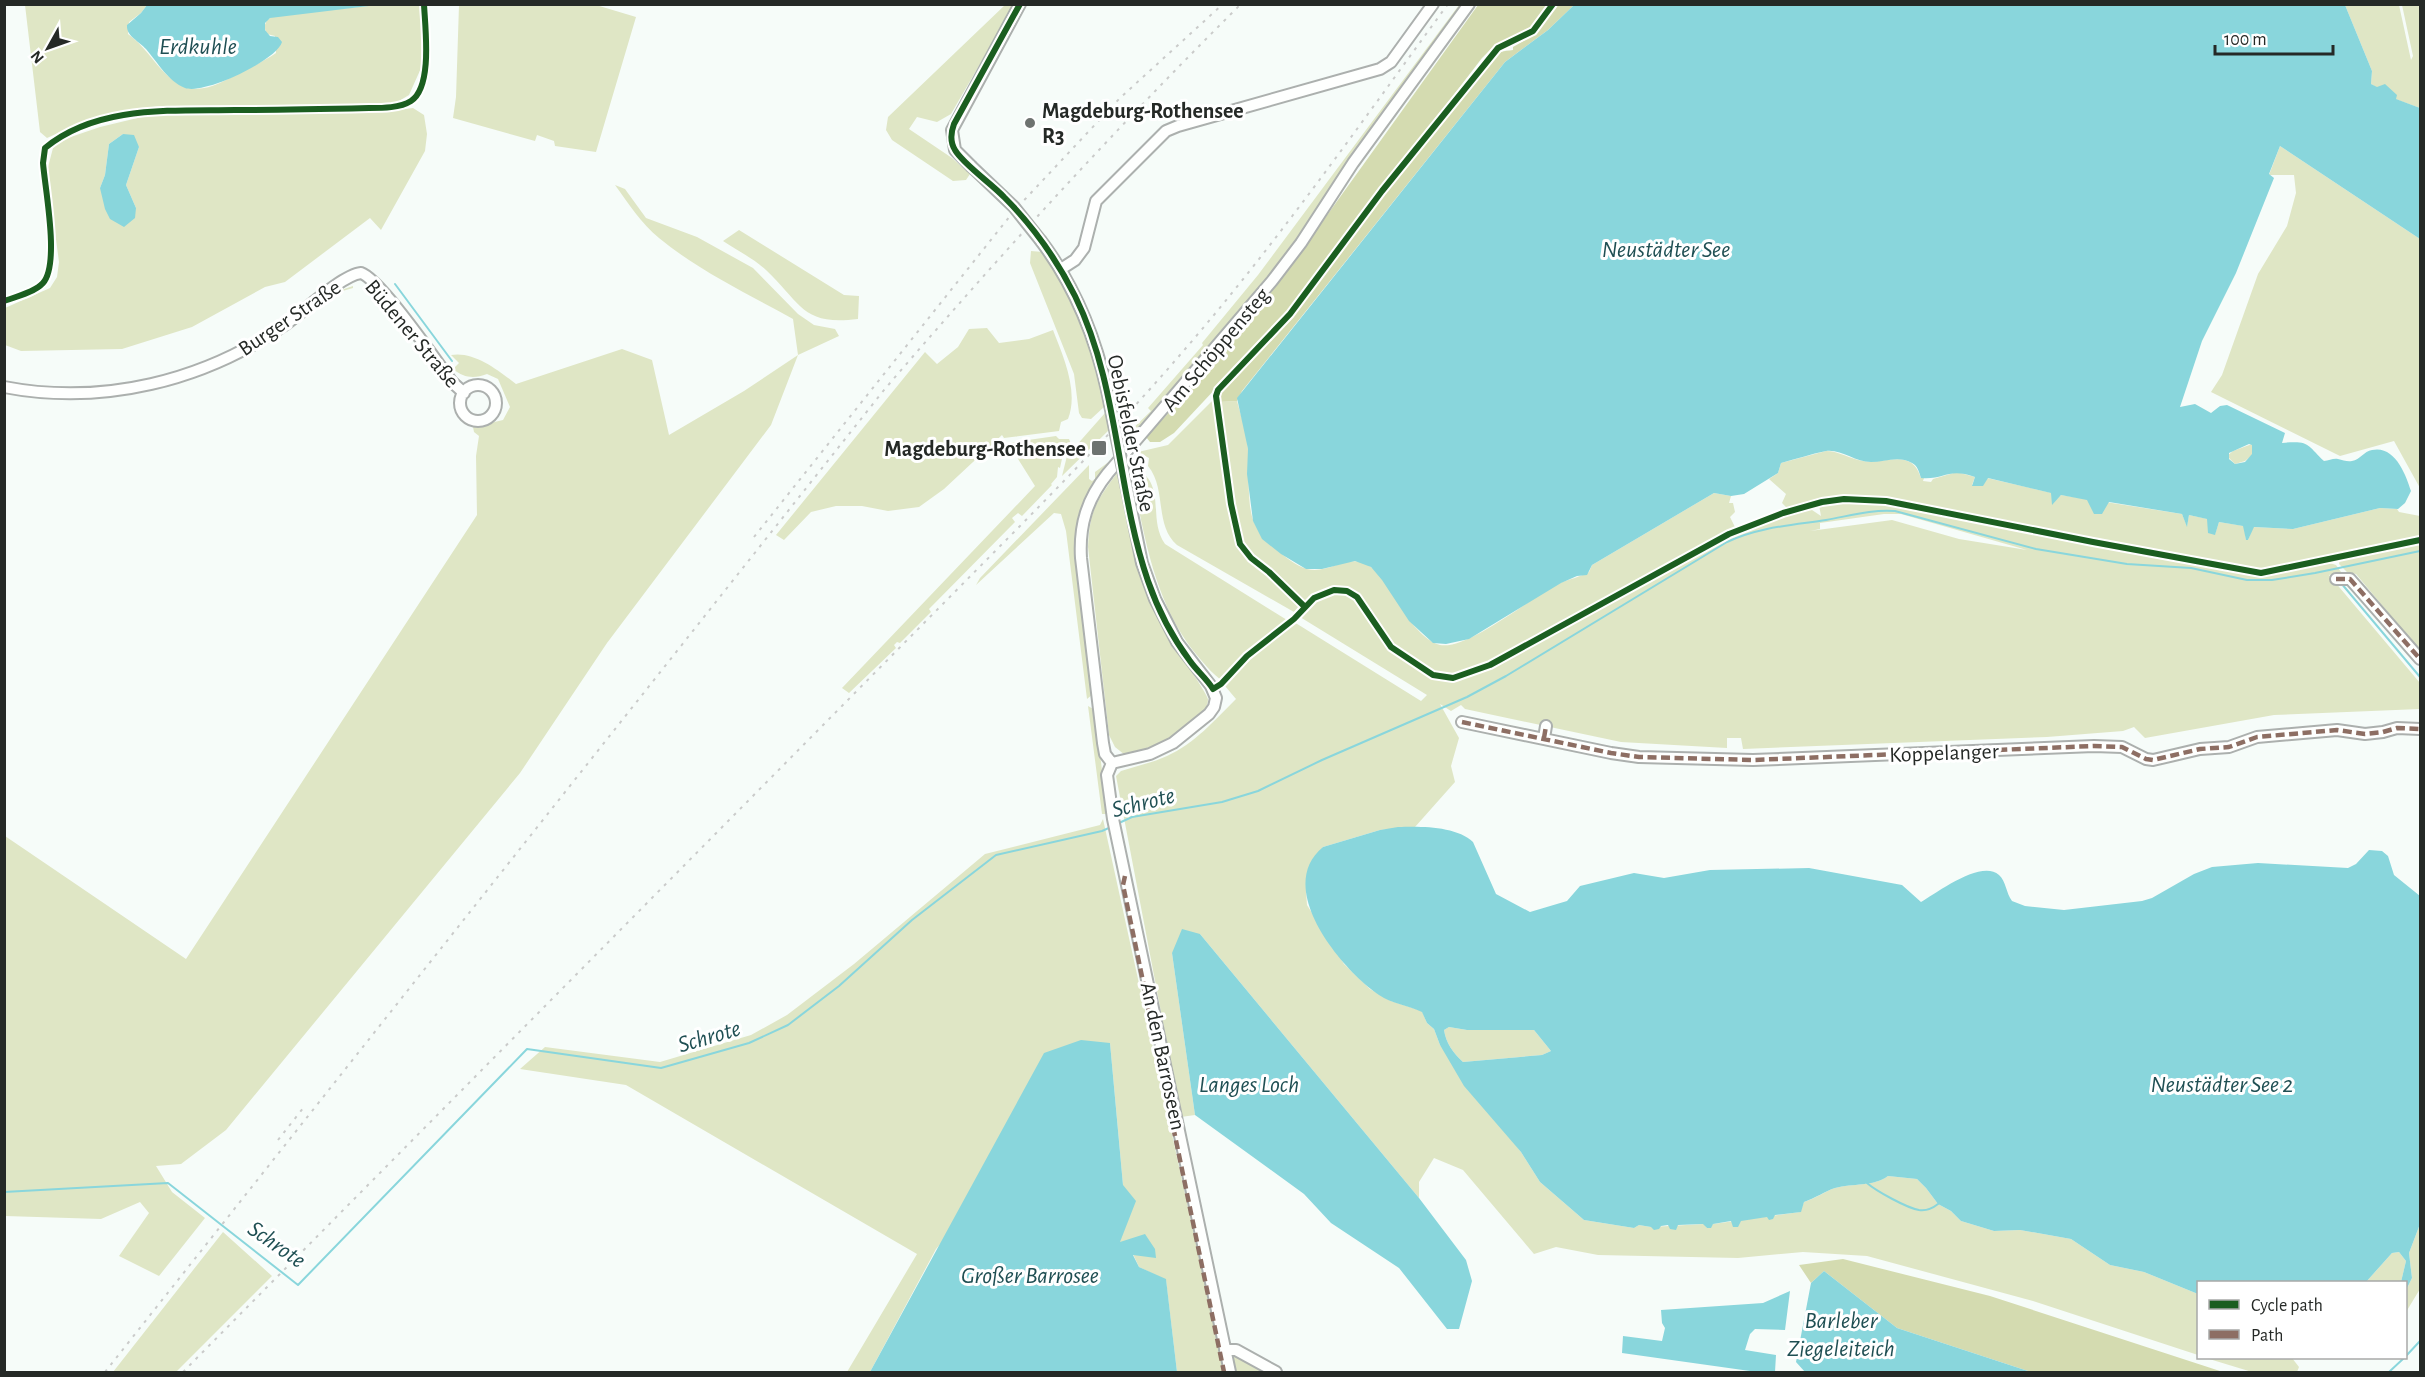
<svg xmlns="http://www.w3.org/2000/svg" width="2425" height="1377" viewBox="0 0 2425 1377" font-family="'Alegreya Sans',sans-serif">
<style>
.green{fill:#dfe6c5;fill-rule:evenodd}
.forest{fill:#d4dbb0}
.water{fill:#89d6dc;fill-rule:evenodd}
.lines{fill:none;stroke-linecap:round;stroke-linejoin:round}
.stream{stroke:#89d6dc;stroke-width:2}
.minor-casing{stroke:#acb0ae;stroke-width:14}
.minor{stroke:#fefffe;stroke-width:10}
.rail{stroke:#cacbca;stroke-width:2;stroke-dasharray:3 6;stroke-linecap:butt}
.minor-bridge-casing{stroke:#acb0ae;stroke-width:14;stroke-linecap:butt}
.minor-bridge{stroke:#fefffe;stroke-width:10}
.quiet{stroke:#8d6e63;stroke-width:4.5;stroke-dasharray:9 4.5;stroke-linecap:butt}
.cycleway-casing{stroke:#fff;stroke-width:10}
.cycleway{stroke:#1b5e20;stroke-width:6}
.poi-dot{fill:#6e7370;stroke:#fff;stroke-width:2}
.labels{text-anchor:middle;stroke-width:6;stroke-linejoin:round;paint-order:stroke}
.poi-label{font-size:22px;font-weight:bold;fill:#252926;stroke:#fff;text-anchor:start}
.street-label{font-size:22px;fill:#252926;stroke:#fff}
.water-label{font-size:24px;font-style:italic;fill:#1f4f53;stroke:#fff}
</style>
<rect width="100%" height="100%" fill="#f6fcf9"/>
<path class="green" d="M25 5H147L141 13 129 22 128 34C144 45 153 62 167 75 194 100 215 86 243 71 255 65 266 60 276 53L275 36 267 34 264 27 267 20 273 16 377 5H421L422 66 409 95 394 104 160 106C120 111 84 120 47 138L40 132Z
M459 5H596L636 17 596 152 555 146 554 141 537 135 535 141 453 118 456 97Z
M1005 5H1014L951 114 937 122 917 117 909 129 952 158 970 174 966 180 953 181 892 140 886 130 888 117Z
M1459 5H1465L1328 191 1304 231 1266 282 1126 448 1124 437 1151 411 1148 408 1203 345 1202 343 1258 275Z
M2345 5H2399L2411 60 2413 56 2402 5H2420V108L2395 99 2371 84 2372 71Z
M413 108 424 115 427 134 425 151 381 230 370 218 285 282 265 287 192 327 122 349 21 351 5 345V308L50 288 57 277 59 262 47 171 53 148 62 140 100 127 150 115 382 112ZM123 134 139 147 126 185 136 208 100 188 105 175 109 144Z
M2280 146 2420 239V488L2394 441 2340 456 2211 392 2222 375 2258 274 2287 226 2296 193 2294 175H2269Z
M615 185 625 189 646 218 697 237 753 268 798 314 814 325 835 329 839 336 798 355 771 425 607 643 520 773 226 1130 181 1164 156 1166 172 1192 205 1218 159 1276 119 1256 149 1213 140 1202 101 1219 5 1216V836L186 959 477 515 476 456 479 436 474 432 473 427 503 420 510 407 498 379 487 374C474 379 464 378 453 369L459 363 451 355C474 351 498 370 516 384L622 349 652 360 669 435 744 391 798 355 793 319C748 294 699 271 659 238 641 223 628 203 615 185Z
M739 230 844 295 859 296 858 319C802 326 802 304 766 270 754 259 737 250 723 241Z
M1031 251 1043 252C1075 300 1094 350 1104 407L1091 419 1082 418 1079 413 1074 374 1030 263Z
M353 286V288L339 292C313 311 288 332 261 348 181 393 95 407 5 393L113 396 175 383 212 370 243 356 286 330 338 291Z
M987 328 999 343 1029 339 1053 330C1063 356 1079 391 1068 419L1061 422 1059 431 1004 438 1002 435 944 489 919 507 888 511 862 506H836L811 512 784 540 776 535 925 352 937 364 958 347 969 329Z
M1212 401 1216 412 1230 507 1240 550 1299 606 1294 612 1177 545C1154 525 1167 489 1148 466L1149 458 1138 452 1168 445Z
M1237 401C1241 416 1247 433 1248 449 1249 466 1247 508 1254 522 1261 537 1290 565 1307 569 1328 575 1348 553 1368 565 1389 578 1400 612 1418 630 1423 636 1432 643 1440 645 1469 650 1532 596 1560 583 1570 579 1580 577 1589 572L1592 565 1714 493 1731 496 1729 503H1733L1735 512 1730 517 1735 527 1486 665C1454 678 1447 680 1417 662 1408 656 1398 651 1391 643 1376 625 1367 589 1340 586 1323 585 1317 596 1304 602L1248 551C1228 519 1226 442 1219 402Z
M1105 413 1109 430 1062 476 1067 456Z
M1056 436 1059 439H1069L1071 444 1063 454 1060 468 1058 467 1057 477 1051 484 1052 485 1022 516 1018 513 1012 518 1015 522 929 609 931 612 900 643 897 642 894 645 896 648 849 693 842 688 1035 486 1008 443Z
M2252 444V455L2245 461 2235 464 2227 456 2233 451Z
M1826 451C1839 451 1850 459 1863 461 1886 465 1911 447 1921 478H1924L1923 481 1931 482 1933 479 1957 472 1975 477 1972 485 1987 478 2052 493V503L2061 495 2182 514 2187 526 2189 515 2208 519 2215 534 2219 522 2244 526 2246 540H2248L2253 527 2293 529 2380 508 2397 509 2399 512 2420 516V538L2262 570 1886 499 1850 495 1787 508 1782 503 1786 494 1769 479 1778 473 1781 463Z
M1114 458V461L1089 492 1079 514 1075 537 1093 694 1087 699 1066 531 1061 514 1054 513 976 585 980 578 1089 465V479L1092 481 1095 479V472Z
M1130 465C1170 482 1146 517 1165 544L1287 620 1255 645 1221 680C1213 674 1207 667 1201 660 1153 606 1144 532 1130 465Z
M1117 473C1128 523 1135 577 1160 622 1166 634 1208 694 1208 699 1208 727 1147 750 1125 755L1115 747 1109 735 1088 547C1090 510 1095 503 1117 473Z
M1863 501 2250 575 2281 572 2327 562 2336 565 2341 572 2329 575 2420 683V709L2274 715 2145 738 2134 727 2123 731 2047 737 1743 749 1741 738H1727V748L1621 742 1465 709 1461 705 1451 711 1440 704 1459 738 1451 766 1455 782 1415 827 1380 830 1323 847 1308 871 1306 892 1307 905 1344 964 1370 989 1391 1001 1422 1011 1427 1023 1434 1029 1440 1045 1521 1152 1540 1182 1584 1220 1634 1228 1639 1225 1651 1227 1704 1224 1707 1228 1713 1224 1800 1212 1804 1202C1817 1198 1825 1191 1835 1188 1852 1183 1873 1187 1888 1176L1917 1179 1926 1188 1938 1204 1951 1211 1961 1221 1994 1231 2020 1230 2071 1239 2110 1265 2144 1272 2198 1294V1355L2033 1301 1867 1256 1803 1252 1738 1258 1598 1255 1556 1247 1534 1254 1463 1170 1434 1158 1419 1182V1198L1200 934 1172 953 1195 1115 1181 1117 1116 776 1121 771C1136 766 1152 763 1167 756 1194 744 1215 720 1236 699L1225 686C1244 661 1270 642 1294 622L1421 701 1427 695 1300 617C1316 597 1340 580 1360 605 1369 616 1375 629 1383 640 1393 654 1426 679 1443 681 1456 683 1472 676 1483 672L1737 532 1809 508 1821 516 1819 505ZM1884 514H1901L2027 550 1959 539 1892 520 1810 531 1820 529V523Z
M2420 544V651L2356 574 2348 573 2339 564 2340 559Z
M1088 706 1095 710 1107 814H1102Z
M1103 819 1224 1372H1177L1166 1280 1139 1267 1133 1254 1120 1242 1123 1185 1110 1043 936 1249 870 1372H847L917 1254 626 1085 520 1069 545 1047 660 1062 751 1035 787 1015 854 964 985 854 1100 825Z
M1449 1027 1467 1030H1534L1551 1051 1542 1055 1463 1062C1453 1053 1446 1043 1444 1030Z
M2420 1224V1289L2406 1312V1290L2412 1278 2409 1253Z
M223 1232 272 1276 176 1372H113Z
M2399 1252 2406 1261 2401 1282H2366L2392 1253Z
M1232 1353 1270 1372H1236Z
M2206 1358H2292L2299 1367 2297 1372H2252Z"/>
<path class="forest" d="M1478 5H1550L1529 31 1491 49 1482 58 1289 310 1174 433 1160 442H1150L1146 437C1156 426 1201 380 1203 371L1302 250Z
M1558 5H1574L1548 30 1505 62 1242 391 1237 401 1219 402 1221 392 1289 319 1385 189 1480 70C1495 54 1493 52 1513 50V47L1534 35Z
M1843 1259 1990 1296 2223 1372H2031L1897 1328 1824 1271 1811 1283 1799 1265Z"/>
<path class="water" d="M147 5V4L377 5 270 18 265 23V30L270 36 278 37 282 42C277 60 205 95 185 88 168 81 158 63 146 49 139 41 126 36 127 25L141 13Z
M1574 5H2345L2372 71 2371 84 2377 87 2385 84 2397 95 2396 99 2420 108V239L2280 146 2269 174 2274 178 2236 273 2202 341 2180 407 2195 404 2211 413 2220 406 2227 405 2285 433 2282 443C2310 440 2307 445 2324 461 2329 461 2333 458 2338 459 2343 460 2347 462 2352 461 2360 460 2364 451 2372 450 2395 445 2406 475 2411 491L2405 503 2398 509 2380 508 2293 529 2254 527 2248 540H2246L2243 526 2219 522 2215 535 2208 533 2207 519 2189 515 2187 527 2182 514 2109 502 2102 514H2094L2087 500 2061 495 2052 505 2051 493 1988 478 1983 486H1972L1975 477C1948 467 1945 480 1921 478 1919 472 1918 466 1912 463 1899 455 1884 462 1871 462 1855 462 1841 449 1826 451 1811 454 1796 459 1781 463L1778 473 1744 494 1731 496 1714 493 1592 565 1587 575 1577 576 1561 583 1469 639 1446 644 1433 643 1409 621 1382 580 1371 567 1355 561 1322 569H1306L1281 554 1262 539 1253 521 1247 474 1248 449 1237 398 1505 62 1548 30ZM2249 444 2252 445V454L2245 462 2235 464 2229 459V453Z
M123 134 134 135 139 147 126 185 136 208 135 218 124 227 110 219 105 209 100 188 105 175 109 144Z
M1398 827C1420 826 1457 826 1473 842L1496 894 1530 912 1567 901 1580 886 1634 873 1664 878 1710 870 1809 868 1902 885 1921 902C1937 893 1981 859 1999 875 2006 881 2006 893 2012 901L2025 906 2064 910 2142 901 2152 898 2194 874 2212 867 2258 863 2348 868 2356 864 2369 850 2382 851 2388 856 2394 875 2420 896V1224L2409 1253 2412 1278 2406 1290V1282H2401L2406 1261 2399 1252 2392 1253 2366 1282H2198V1294L2144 1272 2110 1265 2071 1239 2020 1230 1994 1231 1961 1221 1951 1211 1938 1204 1926 1188 1917 1179 1888 1176C1873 1187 1853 1183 1835 1188 1825 1191 1816 1198 1804 1202L1801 1212 1775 1215 1773 1219 1769 1220 1767 1217 1741 1221 1738 1227H1733L1731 1221 1713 1224 1711 1228H1707L1703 1224 1678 1225 1676 1230 1670 1229 1668 1225 1661 1226 1659 1229 1654 1230 1651 1227 1639 1225 1634 1228 1584 1220 1540 1182 1521 1152 1464 1086 1440 1045 1434 1029 1427 1023 1422 1012C1408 1005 1392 1004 1379 995 1342 970 1273 888 1323 847L1380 830ZM1449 1027 1467 1030H1534L1551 1051 1542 1055 1463 1062C1453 1053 1446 1043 1444 1030Z
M1182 929 1200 934 1419 1198 1466 1260 1472 1281 1459 1329H1447L1399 1268 1331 1223 1304 1194 1195 1115 1172 953Z
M1081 1040 1110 1043 1123 1185 1136 1201 1120 1242 1145 1234 1155 1249 1156 1258 1133 1255 1139 1267 1166 1279 1177 1372H870L1044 1053Z
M1824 1271 1897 1328 2031 1372H1805L1796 1362 1811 1283Z
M1790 1291 1785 1330 1755 1329 1750 1334 1745 1350 1776 1355 1775 1372H1757L1622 1353 1623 1336 1662 1341 1665 1328 1662 1323 1661 1310 1763 1303Z"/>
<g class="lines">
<path class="stream" d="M395 284 452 361
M2341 583 2420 677
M1119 823 1132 817 1222 802 1258 791 1322 760 1467 697 1506 676 1727 542C1758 527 1793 525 1826 520 1849 516 1872 509 1895 511L2036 549 2127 564 2191 568 2247 580H2272L2315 573 2420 551
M1867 1183C1876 1191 1907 1208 1919 1210 1926 1211 1933 1208 1938 1204
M4 1192 168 1183 298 1285 527 1049 661 1068 749 1043 788 1025 839 986 912 920 996 855 1102 831 1111 827
M2406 1356 2420 1341
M2389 1372 2404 1358"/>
<defs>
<path id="minor" d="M971 166 955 150 952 130 1020 4
M1041 241C1075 286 1095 336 1107 390
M1061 269 1075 260 1084 248 1096 201 1166 131 1178 126 1380 69 1391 62 1433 4
M460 403a18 18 0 1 1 36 0a18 18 0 1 1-36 0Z
M4 387C103 406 204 381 286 324 303 312 342 275 361 273 380 279 436 361 452 382L464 393
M2336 579H2350L2420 659
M1462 722 1611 753 1639 757 1753 760 2094 746 2122 747 2146 759 2153 760 2200 749 2229 747 2257 737 2337 730 2365 734 2383 732 2397 728 2420 729
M1544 738 1546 726
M1112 763 1105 754 1103 743 1081 558C1079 525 1087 499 1108 473L1272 281 1301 243 1353 163 1469 4
M1112 763 1107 775 1113 819 1230 1372
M1112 763 1150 754 1173 743 1209 714 1214 707 1216 698 1211 686 1177 642 1155 599 1142 563 1124 474
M1225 1350H1236L1276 1372"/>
</defs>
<use href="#minor" class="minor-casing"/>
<use href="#minor" class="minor"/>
<path class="rail" d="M754 537 1014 211 1120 98 1223 4
M278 1140 304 1107
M105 1372 884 390C998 257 1116 128 1241 4
M183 1372 1019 527C1076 469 1133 410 1186 348 1280 239 1363 120 1448 4"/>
<defs>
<path id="minor-bridge" d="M971 166 1014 207 1041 241
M1107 390 1124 474"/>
</defs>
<use href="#minor-bridge" class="minor-bridge-casing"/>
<use href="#minor-bridge" class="minor-bridge"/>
<path class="quiet" d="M2336 579H2350L2420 659
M1462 722 1611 753 1639 757 1753 760 2094 746 2122 747 2146 759 2153 760 2200 749 2229 747 2257 737 2337 730 2365 734 2383 732 2397 728 2420 729
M1544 738 1546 726
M1125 876 1123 885 1224 1372"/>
<defs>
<path id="cycleway" d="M1020 4 954 124C951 132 950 142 955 150 963 164 992 184 1004 197 1033 226 1057 260 1075 296 1119 385 1116 488 1148 581 1158 610 1172 637 1190 661 1197 671 1207 679 1213 689L1221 684 1247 656 1294 619 1314 598 1334 590 1347 591 1357 597 1391 647 1433 675 1453 678 1490 665 1729 534 1783 513 1822 502 1844 499 1886 501 2093 542 2261 573 2420 540
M4 301C16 297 35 292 43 283 60 264 45 189 43 163L45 148C97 105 172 111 235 110 280 110 325 109 369 108 383 108 400 108 411 101 433 87 425 27 424 4
M1305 607 1269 572 1251 558 1240 544 1231 504 1216 396 1218 390 1290 314 1382 191 1498 48 1533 31 1553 4"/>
</defs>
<use href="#cycleway" class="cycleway-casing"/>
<use href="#cycleway" class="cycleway"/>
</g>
<g class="poi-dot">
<circle cx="1030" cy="123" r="6"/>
<rect x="1091" y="440" width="16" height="16" rx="3"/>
</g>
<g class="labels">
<g class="poi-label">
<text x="1042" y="118">Magdeburg-Rothensee<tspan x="1042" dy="25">R3</tspan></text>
<text x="1086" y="456" text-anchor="end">Magdeburg-Rothensee</text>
</g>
<g class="street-label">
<text transform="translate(289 317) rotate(-34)" y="8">Burger Straße</text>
<text transform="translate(413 333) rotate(50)" y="8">Büdener Straße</text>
<text transform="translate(1215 349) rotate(-50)" y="8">Am Schöppensteg</text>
<text transform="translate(1132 433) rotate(78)" y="8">Oebisfelder Straße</text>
<text transform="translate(1944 752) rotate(-2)" y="8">Koppelanger</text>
<text transform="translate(1164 1056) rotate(78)" y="8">An den Barroseen</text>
</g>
<g class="water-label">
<text x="198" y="54">Erdkuhle</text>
<text x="1666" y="257">Neustädter See</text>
<text transform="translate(1143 802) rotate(-14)" y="8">Schrote</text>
<text transform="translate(709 1036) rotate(-16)" y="8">Schrote</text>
<text x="1249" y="1092">Langes Loch</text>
<text x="2222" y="1092">Neustädter See 2</text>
<text transform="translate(277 1244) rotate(35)" y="8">Schrote</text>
<text x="1030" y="1283">Großer Barrosee</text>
<text x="1841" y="1328">Barleber<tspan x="1841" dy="28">Ziegeleiteich</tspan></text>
</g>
</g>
<rect width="2425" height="1377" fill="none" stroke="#252926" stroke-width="12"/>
<rect x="2197" y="1281" width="210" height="78" fill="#ffffff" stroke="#a8a9a8" stroke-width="1.5"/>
<rect x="2209" y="1300" width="30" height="9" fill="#1b5e20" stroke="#a8a9a8" stroke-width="1.5"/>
<text x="2251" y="1311" font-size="18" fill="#252926">Cycle path</text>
<rect x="2209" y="1330" width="30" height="9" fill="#8d6e63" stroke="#a8a9a8" stroke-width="1.5"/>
<text x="2251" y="1341" font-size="18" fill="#252926">Path</text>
<g transform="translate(48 48) rotate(230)" stroke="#ffffff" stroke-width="4.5" paint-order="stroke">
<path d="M0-4.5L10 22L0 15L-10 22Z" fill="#252926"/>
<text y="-9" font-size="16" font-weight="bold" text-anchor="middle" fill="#252926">N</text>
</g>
<path d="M2215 45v9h118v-9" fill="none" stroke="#252926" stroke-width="3"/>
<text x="2224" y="45" font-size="18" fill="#252926" stroke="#ffffff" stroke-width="4.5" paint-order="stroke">100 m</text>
</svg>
